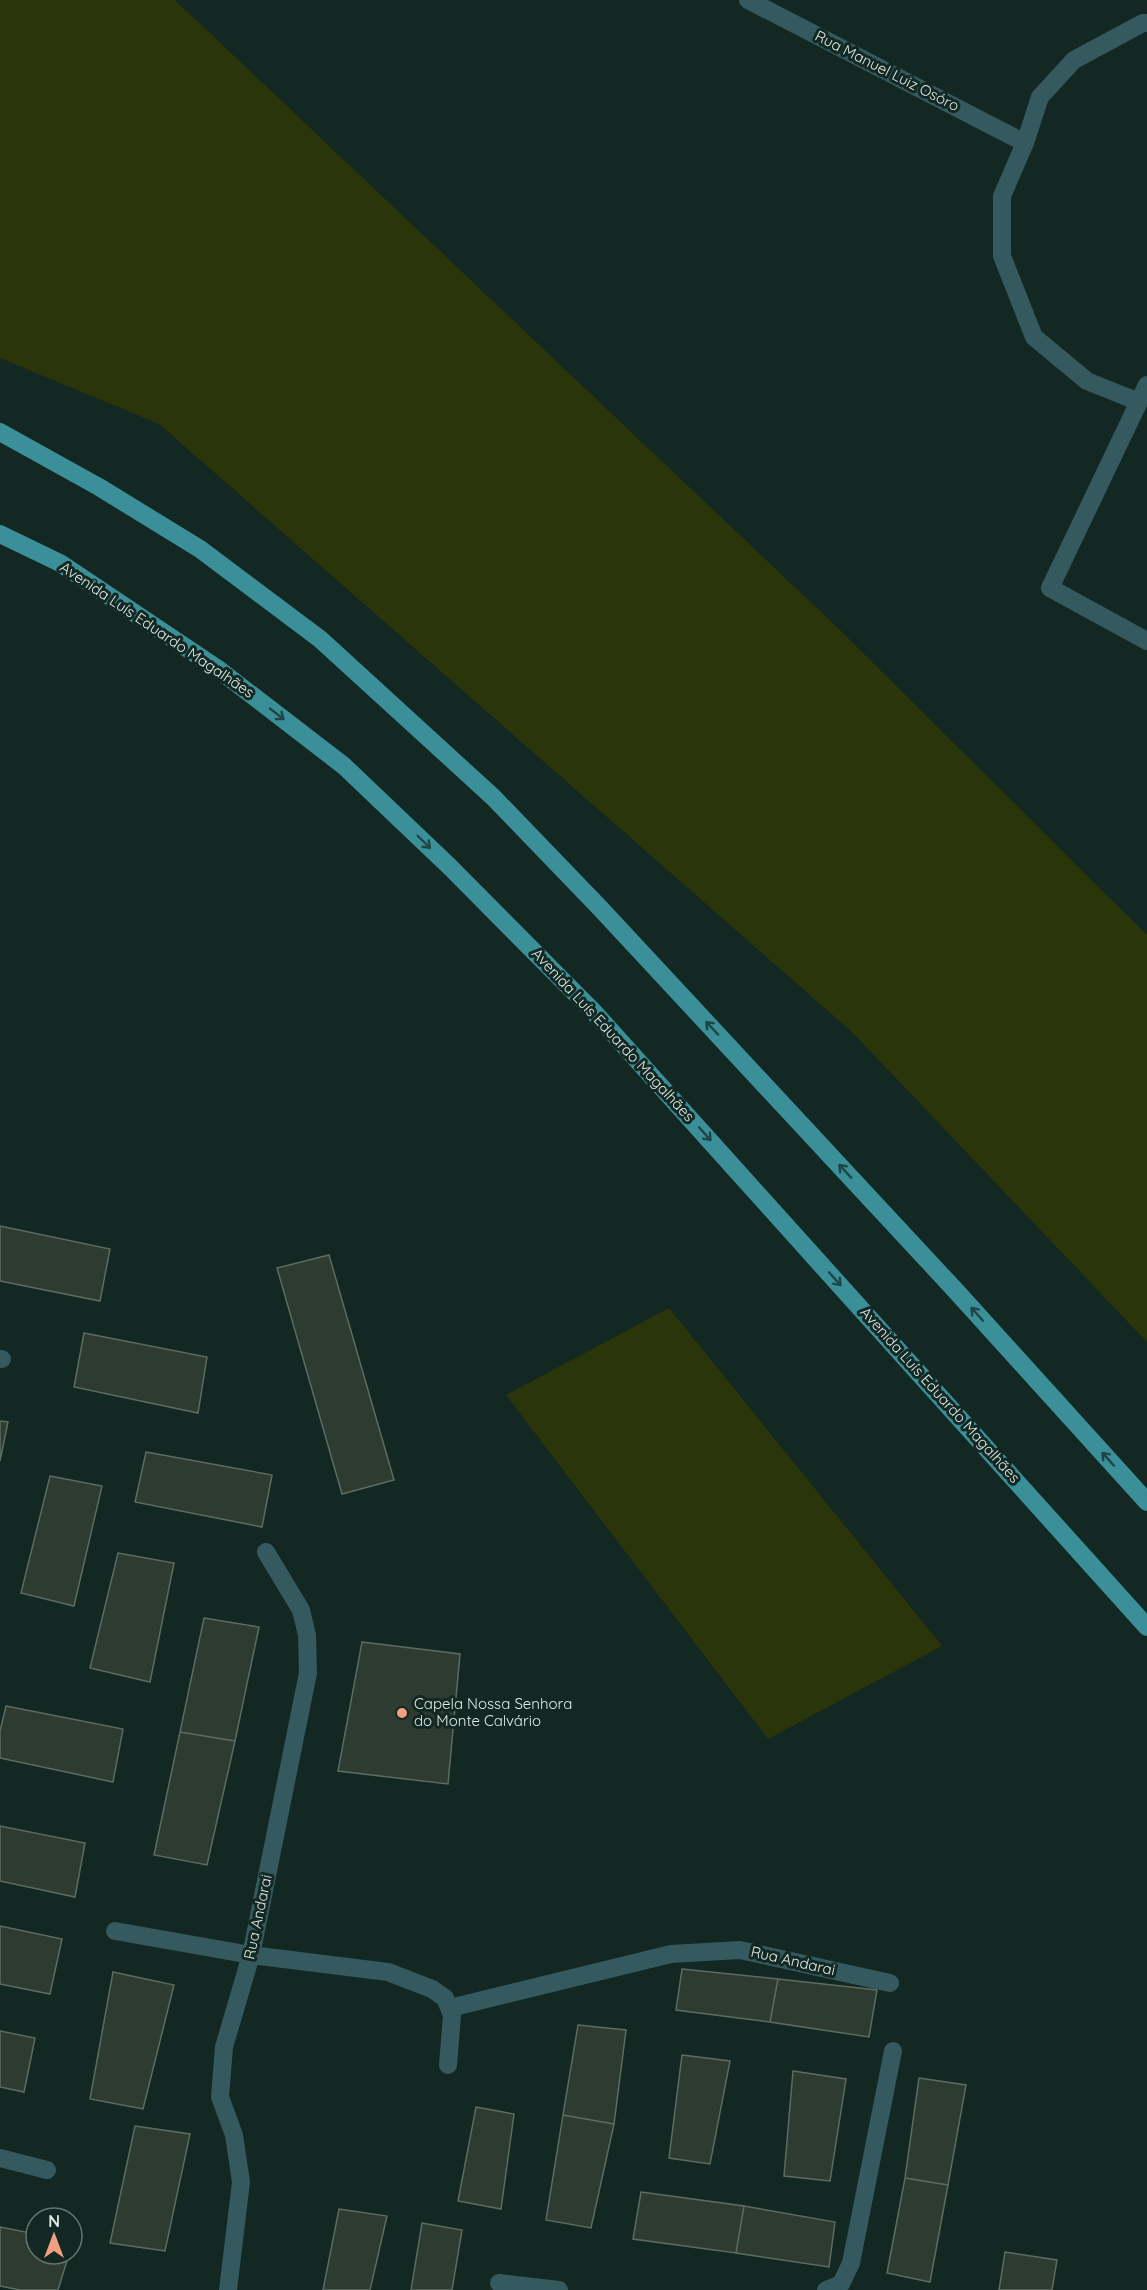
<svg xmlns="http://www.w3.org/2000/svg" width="1147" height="2290" viewBox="0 0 1147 2290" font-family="Quicksand,sans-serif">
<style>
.green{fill:#2a3609}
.building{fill:#2d3b30;stroke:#5c6c5f;stroke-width:1.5}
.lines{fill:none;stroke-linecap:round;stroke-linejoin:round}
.minor{stroke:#34595e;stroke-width:18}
.major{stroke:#3a8f99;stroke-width:18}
.oneway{stroke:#1f4646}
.poi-dot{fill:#f2a081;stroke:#132723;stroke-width:2}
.labels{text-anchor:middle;stroke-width:6;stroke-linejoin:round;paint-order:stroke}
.street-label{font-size:15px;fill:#dfece8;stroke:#132723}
.poi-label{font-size:15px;fill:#dfece8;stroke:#132723;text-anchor:start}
</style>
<rect width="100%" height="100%" fill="#132723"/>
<path class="green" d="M0 0H175L838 628 1147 935V1342L852 1032 159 424 0 358Z
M669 1308 942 1646 768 1739 506 1395Z"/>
<path class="building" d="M0 1226 110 1249 100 1301 0 1281Z
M329 1255 394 1480 342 1494 277 1268Z
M84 1333 207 1357 198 1413 74 1387Z
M0 1421 8 1422 0 1461Z
M146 1452 272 1475 262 1527 135 1502Z
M50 1476 102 1486 74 1606 21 1593Z
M118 1553 174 1563 150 1682 90 1668Z
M204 1618 259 1627 235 1741 180 1732Z
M362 1642 460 1654 448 1784 338 1771Z
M6 1706 123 1729 113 1782 0 1758V1731Z
M180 1732 235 1741 207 1865 154 1855Z
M0 1826 85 1843 75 1897 0 1881Z
M0 1926 62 1939 50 1994 0 1984Z
M682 1969 778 1979 770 2022 676 2010Z
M113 1972 174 1985 143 2109 90 2099Z
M778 1979 877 1990 869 2037 770 2022Z
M578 2025 626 2030 614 2124 563 2115Z
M0 2031 35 2038 24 2092 0 2087Z
M682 2055 730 2061 710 2164 669 2158Z
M793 2071 846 2079 830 2181 784 2176Z
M919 2078 966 2085 948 2185 905 2178Z
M476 2107 514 2114 501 2209 458 2201Z
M563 2115 614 2124 591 2228 546 2220Z
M135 2126 190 2134 165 2251 110 2243Z
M905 2178 948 2185 930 2282 887 2273Z
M641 2192 744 2206 736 2253 633 2239Z
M744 2206 835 2222 829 2267 736 2253Z
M339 2209 387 2216 370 2290H323Z
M422 2223 462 2230 452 2290H411Z
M0 2227 36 2234V2254H69L58 2290H20L0 2286Z
M1005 2252 1057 2260 1052 2290H999Z"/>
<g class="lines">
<path class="minor" d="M748 0 1025 143
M1147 385 1050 588 1147 641
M1139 402 1087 381 1034 337 1002 256V196L1025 143 1040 97 1074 60 1143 23H1147
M0 1359H2
M115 1931 251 1955 388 1972 432 1989 445 1998 452 2015 448 2065
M450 2008 671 1954 740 1950 890 1983
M0 2158 47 2170
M499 2283 559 2290
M228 2290 241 2182 234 2135 220 2097 224 2047 251 1955 308 1673 307 1635 301 1610 266 1552
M826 2290 841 2284 851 2263 893 2051"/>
<path class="major" d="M0 432 99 487 200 549 320 639 493 797 600 908 956 1291 1147 1502
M0 534 60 563 218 669 344 766 450 867 593 1011 1147 1627"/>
</g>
<defs><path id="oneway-shaft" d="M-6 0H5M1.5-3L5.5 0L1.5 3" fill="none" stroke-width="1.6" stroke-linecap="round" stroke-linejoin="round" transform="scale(1.5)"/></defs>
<g class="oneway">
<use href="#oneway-shaft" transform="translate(277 714) rotate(38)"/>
<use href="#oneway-shaft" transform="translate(424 842) rotate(44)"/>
<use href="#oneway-shaft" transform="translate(712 1028) rotate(-133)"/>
<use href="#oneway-shaft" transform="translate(705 1134) rotate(48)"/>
<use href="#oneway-shaft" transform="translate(845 1171) rotate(-133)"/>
<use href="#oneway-shaft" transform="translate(835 1279) rotate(48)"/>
<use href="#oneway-shaft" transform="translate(977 1314) rotate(-132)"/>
<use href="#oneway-shaft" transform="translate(1108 1459) rotate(-132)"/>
</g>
<circle class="poi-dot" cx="402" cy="1713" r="6"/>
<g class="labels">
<g class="street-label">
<text transform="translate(887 71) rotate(27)" y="5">Rua Manuel Luiz Osóro</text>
<text transform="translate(157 630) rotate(34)" y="5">Avenida Luís Eduardo Magalhães</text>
<text transform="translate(613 1035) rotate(47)" y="5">Avenida Luís Eduardo Magalhães</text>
<text transform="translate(940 1395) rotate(48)" y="5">Avenida Luís Eduardo Magalhães</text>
<text transform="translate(258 1917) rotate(-78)" y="5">Rua Andarai</text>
<text transform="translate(793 1961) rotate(13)" y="5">Rua Andarai</text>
</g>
<g class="poi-label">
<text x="414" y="1709">Capela Nossa Senhora<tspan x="414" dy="17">do Monte Calvário</tspan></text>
</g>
</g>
<g transform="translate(54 2236)"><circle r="28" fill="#132723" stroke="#657672" stroke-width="1.5"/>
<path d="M0-4.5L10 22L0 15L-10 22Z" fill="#f2a081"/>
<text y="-9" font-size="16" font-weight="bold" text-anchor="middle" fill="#dfece8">N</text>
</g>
</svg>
